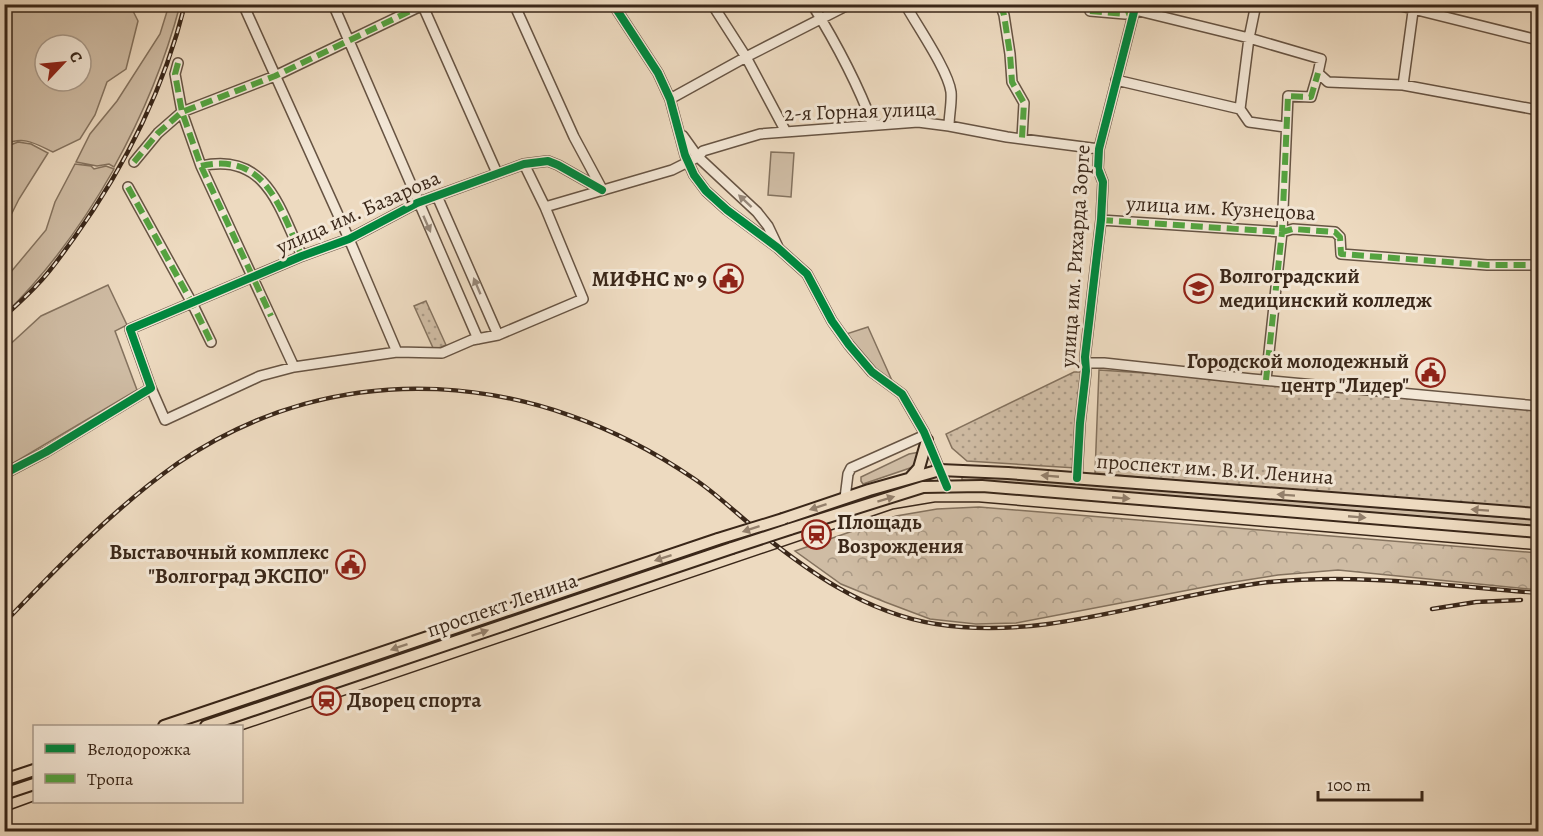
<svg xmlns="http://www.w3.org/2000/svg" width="1543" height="836" viewBox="0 0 1543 836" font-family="Alegreya,serif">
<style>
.grass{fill:#cfbca4;stroke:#84725e;stroke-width:1.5;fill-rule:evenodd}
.forest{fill:url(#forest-crowns);stroke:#84725e;stroke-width:1.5}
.park{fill:url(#park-dots);stroke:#84725e;stroke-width:1.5}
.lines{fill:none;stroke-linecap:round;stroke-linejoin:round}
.minor-casing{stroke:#675443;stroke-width:12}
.major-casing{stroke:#3a2719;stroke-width:14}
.minor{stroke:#f3e7d6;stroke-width:9}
.major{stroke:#eddac0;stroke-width:10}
.tram{stroke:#3a2719;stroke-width:1.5}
.rail-casing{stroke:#3a2719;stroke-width:4.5}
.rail{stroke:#f3e7d6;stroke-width:2;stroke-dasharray:7;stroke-linecap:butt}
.major-bridge-casing{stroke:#3a2719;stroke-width:14;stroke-linecap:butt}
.major-bridge{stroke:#eddac0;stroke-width:10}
.quiet{stroke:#54a340;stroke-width:6;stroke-dasharray:12 6;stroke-linecap:butt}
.cycleway-casing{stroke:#f3e7d6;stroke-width:11}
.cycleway{stroke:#00873e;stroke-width:8}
.oneway{fill:#968778}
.oneway2{fill:#94806c}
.labels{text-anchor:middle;stroke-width:6;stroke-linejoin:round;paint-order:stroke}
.street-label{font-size:21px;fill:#3a2719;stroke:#f3e7d6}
.poi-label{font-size:21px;font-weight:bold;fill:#3a2719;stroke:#f3e7d6;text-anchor:start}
</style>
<defs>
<pattern id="forest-crowns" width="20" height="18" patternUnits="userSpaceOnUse" patternTransform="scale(1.5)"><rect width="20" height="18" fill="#cfbca4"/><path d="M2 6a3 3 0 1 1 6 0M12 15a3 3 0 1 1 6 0" fill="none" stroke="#a99985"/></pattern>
<pattern id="park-dots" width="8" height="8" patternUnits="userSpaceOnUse" patternTransform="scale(1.5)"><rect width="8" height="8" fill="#cfbca4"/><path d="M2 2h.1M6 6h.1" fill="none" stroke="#a99985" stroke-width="1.8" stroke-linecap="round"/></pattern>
</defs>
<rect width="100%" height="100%" fill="#eddac0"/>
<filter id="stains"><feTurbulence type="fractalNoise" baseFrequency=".00333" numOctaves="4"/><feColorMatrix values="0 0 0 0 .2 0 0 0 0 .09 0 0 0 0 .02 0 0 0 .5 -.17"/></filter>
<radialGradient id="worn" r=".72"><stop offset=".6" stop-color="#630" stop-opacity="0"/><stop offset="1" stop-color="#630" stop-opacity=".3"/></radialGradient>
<path class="grass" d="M5 4 130 5 138 21 126 69 107 82 95 115 80 139 53 152C36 144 23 135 5 145ZM45 45H81V81H45Z
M169 5H180C165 62 143 115 114 167L109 164 97 166 76 162 90 134 117 101 160 34Z
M18 142 31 144 48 153 19 199 5 227V147Z
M771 152 794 153 791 197 768 195Z
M75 164 91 166 94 169 106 166 114 169C84 222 48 272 5 314V279L46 230 55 202Z
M108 285 127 325 115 331 137 390 5 468V349L41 316Z
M868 327 894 385 874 371 843 335Z
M920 452 918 461 913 467 863 484 861 481V477L909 454Z
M962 475 1538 520V526L968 481 962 480Z"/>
<path class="forest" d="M979 507 1538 553V590L1338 570 1278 575 1215 585 1016 623 976 624 930 619 885 602 841 584 795 551 896 516 937 509Z"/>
<path class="park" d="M426 301 446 345 434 350 414 306Z
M1099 370 1265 381 1538 410V513L1095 473Z
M1074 372H1081L1086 378 1076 468 967 461 952 448 946 434Z"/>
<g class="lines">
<defs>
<path id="minor" d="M243 4 349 239 397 352
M333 4 478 339
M422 4 497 173
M514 4 574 137 602 189
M613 4 658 73 670 99 685 155 694 175 706 191 727 210 778 248 807 274 832 321 849 345 872 372 902 394 924 432 947 487
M712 4 746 57 786 132
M812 4C836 43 857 82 873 125
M905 4C917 26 948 70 951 92 952 103 949 115 949 126
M1000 4 1004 15 1010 54 1012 82 1024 103 1022 138
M1256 4 1249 38 1240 109 1249 122 1285 127
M1393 4 1538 40
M1090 11 1125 14 1135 10 1249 38 1321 59 1318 73 1328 82 1403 85 1538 110
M178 63 175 74 182 112 201 166 294 367
M1116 80 1240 109
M1403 85 1414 4
M670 99 746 57 850 4
M683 136 698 157 757 212 768 226 778 247
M134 162 158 133 182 112 275 76 425 4
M201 166C267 151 280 210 302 256
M128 187 192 303 211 342
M437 196 498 335
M545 207 672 170 698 157 703 151 760 134 918 122 949 126 1007 137 1099 149
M1101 220 1282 232 1293 229 1335 232 1340 237 1341 254 1487 265H1538
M1085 363H1104L1252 379 1538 406
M1266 380 1282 232 1288 96 1311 97 1318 73
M151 388 165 420 260 376 294 367 397 352 442 353 472 340 498 335 583 299 545 207 524 164
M4 474 46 452 151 388 130 329 302 256 349 239 417 203 524 164 548 161 558 165 602 190
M1077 478 1080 423 1086 371 1085 357 1101 220 1103 182 1098 169 1099 149 1136 4
M845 498 848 474 851 468 925 435"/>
<path id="major" d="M911 477 919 468 927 440
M783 519 869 490 940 470 1008 473 1538 514
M790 529 923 487 982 486 1538 532
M164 726 718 539
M206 726 732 548
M4 780 34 770
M4 794 34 784"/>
</defs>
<use href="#minor" class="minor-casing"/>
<use href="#major" class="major-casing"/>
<use href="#minor" class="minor"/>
<use href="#major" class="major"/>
<path class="tram" d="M242 730 893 509 935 502H979L1538 550
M4 812 34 801"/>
<defs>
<path id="rail" d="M4 317C15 306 27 296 37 285 51 271 62 254 74 238 125 167 164 89 185 4
M1432 609 1476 602 1521 600
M4 623C58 567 114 508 178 463 340 353 536 371 693 478 714 492 733 510 752 526 806 570 865 613 936 624 1049 642 1158 595 1269 582 1359 573 1449 586 1538 593"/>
</defs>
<use href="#rail" class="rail-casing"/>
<use href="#rail" class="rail"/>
<defs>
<path id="major-bridge" d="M718 539 783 519
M732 548 790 529"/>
</defs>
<use href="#major-bridge" class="major-bridge-casing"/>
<use href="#major-bridge" class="major-bridge"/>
<path class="quiet" d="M1000 4 1004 15 1010 54 1012 82 1024 103 1022 138
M1090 11 1125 14 1135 10
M178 63 175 74 182 112 201 166 271 316
M134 162 158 133 182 112 275 76 425 4
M201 166C267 151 280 210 302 256
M128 187 192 303 211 342
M1101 220 1282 232 1293 229 1335 232 1340 237 1341 254 1487 265H1538
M1266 380 1282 232 1288 96 1311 97 1318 73"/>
<defs>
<path id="cycleway" d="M613 4 658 73 670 99 685 155 694 175 706 191 727 210 778 248 807 274 832 321 849 345 872 372 902 394 924 432 947 487
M4 474 46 452 151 388 130 329 302 256 349 239 417 203 524 164 548 161 558 165 602 190
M1077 478 1080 423 1086 371 1085 357 1101 220 1103 182 1098 169 1099 149 1136 4"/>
</defs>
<use href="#cycleway" class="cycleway-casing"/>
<use href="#cycleway" class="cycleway"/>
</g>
<defs><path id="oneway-solid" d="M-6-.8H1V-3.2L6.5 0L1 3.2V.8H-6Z" transform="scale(1.5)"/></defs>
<g class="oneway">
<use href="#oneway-solid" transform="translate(745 201) rotate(-137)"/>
<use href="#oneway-solid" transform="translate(427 224) rotate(66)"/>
<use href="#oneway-solid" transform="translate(477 286) rotate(-113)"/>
</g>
<g class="oneway2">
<use href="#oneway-solid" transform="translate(1050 476) rotate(-175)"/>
<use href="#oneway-solid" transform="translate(1286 495) rotate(-176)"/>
<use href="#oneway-solid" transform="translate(1121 498) rotate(5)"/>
<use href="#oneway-solid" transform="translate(886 499) rotate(-17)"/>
<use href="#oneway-solid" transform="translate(818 507) rotate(162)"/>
<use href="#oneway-solid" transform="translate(1480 510) rotate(-176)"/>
<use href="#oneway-solid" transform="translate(1357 517) rotate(5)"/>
<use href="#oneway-solid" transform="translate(751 529) rotate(162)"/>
<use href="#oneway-solid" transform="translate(663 558) rotate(162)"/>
<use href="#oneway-solid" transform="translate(480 633) rotate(-19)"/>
<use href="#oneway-solid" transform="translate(399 647) rotate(161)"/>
</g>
<defs>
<symbol id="civic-ring" viewBox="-11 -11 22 22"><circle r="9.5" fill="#f3e7d6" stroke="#8f2418" stroke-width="1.5"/><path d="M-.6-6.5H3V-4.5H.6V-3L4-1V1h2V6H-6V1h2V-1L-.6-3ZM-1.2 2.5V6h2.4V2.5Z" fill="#8f2418"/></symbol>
<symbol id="university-ring" viewBox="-11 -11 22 22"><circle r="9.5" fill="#f3e7d6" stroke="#8f2418" stroke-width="1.5"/><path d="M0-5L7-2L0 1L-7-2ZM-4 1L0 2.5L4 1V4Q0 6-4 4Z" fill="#8f2418"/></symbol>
<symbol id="station-ring" viewBox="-11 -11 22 22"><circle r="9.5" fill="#f3e7d6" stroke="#8f2418" stroke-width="1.5"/><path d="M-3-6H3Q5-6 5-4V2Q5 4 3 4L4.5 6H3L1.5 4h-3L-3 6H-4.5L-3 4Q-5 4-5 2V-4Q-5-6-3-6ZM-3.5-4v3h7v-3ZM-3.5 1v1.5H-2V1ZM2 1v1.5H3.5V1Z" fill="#8f2418"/></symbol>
</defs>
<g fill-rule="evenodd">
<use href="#civic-ring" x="712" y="262" width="33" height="33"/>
<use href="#university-ring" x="1182" y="272" width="33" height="33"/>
<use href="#civic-ring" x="1414" y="356" width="33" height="33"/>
<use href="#station-ring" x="800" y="518" width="33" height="33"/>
<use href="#civic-ring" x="334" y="548" width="33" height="33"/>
<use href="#station-ring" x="310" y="684" width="33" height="33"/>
</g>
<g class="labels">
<g class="street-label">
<text transform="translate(860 111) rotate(-2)" y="7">2-я Горная улица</text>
<text transform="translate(1221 208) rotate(3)" y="7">улица им. Кузнецова</text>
<text transform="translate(358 212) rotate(-24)" y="7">улица им. Базарова</text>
<text transform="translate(1075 256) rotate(-86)" y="7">улица им. Рихарда Зорге</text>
<text transform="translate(1215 469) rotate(4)" y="7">проспект им. В.И. Ленина</text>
<text transform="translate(502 605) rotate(-19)" y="7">проспект Ленина</text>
</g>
<g class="poi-label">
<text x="1219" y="283">Волгоградский<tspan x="1219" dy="24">медицинский колледж</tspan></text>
<text x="707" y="286" text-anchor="end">МИФНС № 9</text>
<text x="1409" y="368" text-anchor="end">Городской молодежный<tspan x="1409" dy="24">центр "Лидер"</tspan></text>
<text x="837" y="529">Площадь<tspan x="837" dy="24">Возрождения</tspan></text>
<text x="329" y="559" text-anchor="end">Выставочный комплекс<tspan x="329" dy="24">"Волгоград ЭКСПО"</tspan></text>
<text x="347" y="707">Дворец спорта</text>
</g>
</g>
<rect width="1543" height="836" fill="none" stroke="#eddac0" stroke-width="24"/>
<rect x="6" y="6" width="1531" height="824" fill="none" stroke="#3a2719" stroke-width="3"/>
<rect x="12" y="12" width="1519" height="812" fill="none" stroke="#3a2719" stroke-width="1.5"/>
<rect x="33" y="725" width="210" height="78" fill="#f3e7d6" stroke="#a99a8a" stroke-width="1.5"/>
<rect x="45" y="744" width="30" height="9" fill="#00873e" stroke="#a99a8a" stroke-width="1.5"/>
<text x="87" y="755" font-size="18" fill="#3a2719">Велодорожка</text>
<rect x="45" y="774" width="30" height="9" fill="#54a340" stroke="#a99a8a" stroke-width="1.5"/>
<text x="87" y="785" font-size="18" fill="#3a2719">Тропа</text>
<g transform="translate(63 63) rotate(64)"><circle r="28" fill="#f3e7d6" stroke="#a99a8a" stroke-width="1.5"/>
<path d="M0-4.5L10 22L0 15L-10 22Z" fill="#8f2418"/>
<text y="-9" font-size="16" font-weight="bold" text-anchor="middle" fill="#3a2719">С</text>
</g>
<path d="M1318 791v9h104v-9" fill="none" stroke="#3a2719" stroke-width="3"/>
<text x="1327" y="791" font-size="18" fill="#3a2719" stroke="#f3e7d6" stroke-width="4.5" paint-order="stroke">100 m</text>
<rect width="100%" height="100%" filter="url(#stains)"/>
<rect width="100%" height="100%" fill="url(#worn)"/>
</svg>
